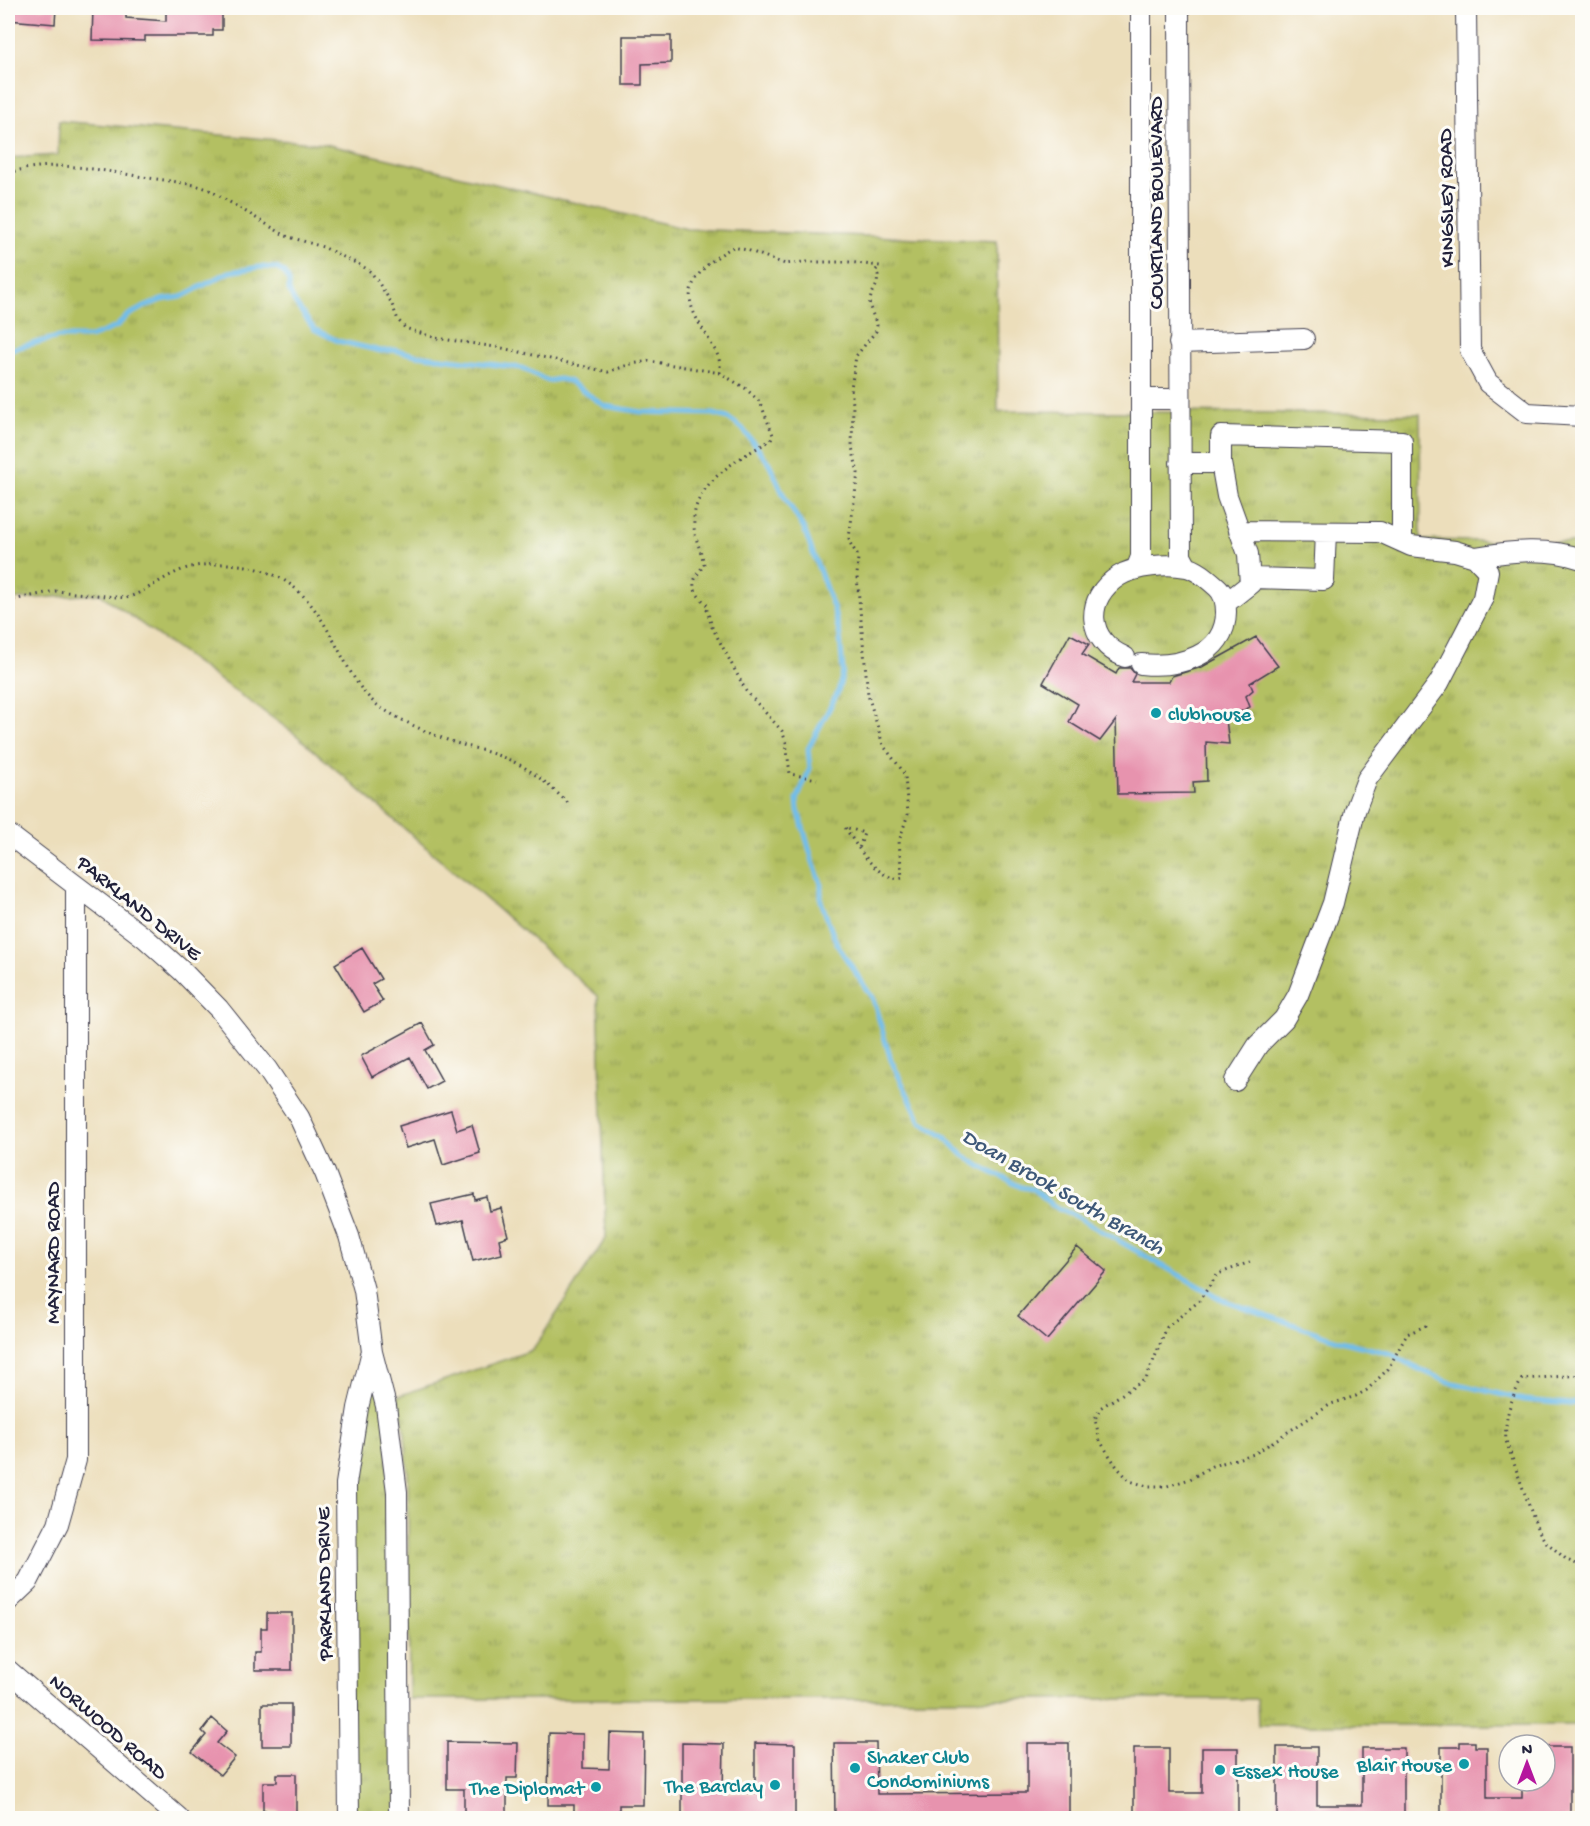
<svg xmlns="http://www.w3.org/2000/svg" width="1590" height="1826" viewBox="0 0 1590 1826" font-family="'Gochi Hand',sans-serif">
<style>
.grass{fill:url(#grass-tufts);stroke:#6a714e;stroke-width:1.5}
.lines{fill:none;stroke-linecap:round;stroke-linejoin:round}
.stream{stroke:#71bdea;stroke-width:5}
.building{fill:#e793ae}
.minor-casing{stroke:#403e4e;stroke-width:22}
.path{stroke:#403e4e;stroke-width:3;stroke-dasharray:1.5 4.5;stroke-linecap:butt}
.minor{stroke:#fff;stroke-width:20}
.culture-dot{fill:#0f9aa8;stroke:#fdfcf7;stroke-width:2}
.labels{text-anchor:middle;stroke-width:6;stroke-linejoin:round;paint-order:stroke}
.street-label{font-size:21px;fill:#22223b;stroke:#fdfcf7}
.culture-label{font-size:21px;fill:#0d838f;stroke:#fdfcf7;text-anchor:start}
.water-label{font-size:22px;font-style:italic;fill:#3e5878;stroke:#fdfcf7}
</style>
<defs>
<pattern id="grass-tufts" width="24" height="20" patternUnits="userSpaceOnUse" patternTransform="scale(1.5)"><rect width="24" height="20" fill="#b3c062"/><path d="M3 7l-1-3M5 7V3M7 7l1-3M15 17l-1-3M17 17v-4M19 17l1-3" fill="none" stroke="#919c52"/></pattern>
</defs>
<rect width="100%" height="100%" fill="#fdfcf7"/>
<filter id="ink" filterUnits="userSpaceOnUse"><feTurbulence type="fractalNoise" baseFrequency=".0167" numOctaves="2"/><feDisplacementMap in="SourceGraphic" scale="12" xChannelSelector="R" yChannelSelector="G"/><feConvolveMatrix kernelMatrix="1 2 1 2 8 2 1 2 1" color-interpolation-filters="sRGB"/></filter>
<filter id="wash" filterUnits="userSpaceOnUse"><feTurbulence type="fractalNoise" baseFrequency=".008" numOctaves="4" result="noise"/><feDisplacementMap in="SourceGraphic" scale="24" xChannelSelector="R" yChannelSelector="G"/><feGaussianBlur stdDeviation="1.35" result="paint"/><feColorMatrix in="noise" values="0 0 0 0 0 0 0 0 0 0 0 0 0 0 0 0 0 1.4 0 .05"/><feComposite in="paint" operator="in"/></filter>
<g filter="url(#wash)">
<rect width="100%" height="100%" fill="#ecdebb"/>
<path class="grass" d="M59 121 325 144 687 229 997 241 998 411 1420 414 1421 540 1582 543V1725H1258L1257 1699H409L408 1476 405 1434 398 1396 533 1350 606 1238 598 996 295 734 100 594 8 600V158L58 155Z
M372 1352 386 1406 399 1818H349L346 1484Z"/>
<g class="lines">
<path class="stream" d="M8 350 58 337H91L116 327 127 316 142 308 161 300 181 297 229 272 260 267 276 268 285 273 289 282V291L295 303 314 329 338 341 381 351 394 350 417 355 522 368 548 381 559 379 569 381 605 406 642 412 714 414 728 418 742 428 769 463 784 496 804 529 833 607 840 636 843 672 838 692 808 749 810 768 797 800 798 810 813 862 821 883V901L832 932 838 946 873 999 891 1060 921 1122 944 1136 963 1155 982 1167 1021 1187 1033 1189 1052 1205 1077 1217 1223 1300 1341 1341 1392 1354 1412 1366 1446 1381 1524 1400 1570 1404 1582 1402"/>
</g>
<g id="blocks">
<path class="building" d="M8 8H56L55 24 8 20Z
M93 8 126 10V18L166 21V8H222V30H213V36H145V41L92 40Z
M623 36H671V63L642 64V85H623Z
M1070 634 1089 644 1082 654 1116 674 1119 668H1130L1135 674 1131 682H1169L1172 676 1202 667 1256 637 1278 666 1250 683 1253 690 1246 696 1250 707 1226 719 1229 744 1206 742 1207 781 1193 782 1194 793 1118 794 1116 720 1100 741 1069 722 1078 704 1043 683Z
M362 948 381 979 372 984 383 1001 364 1012 335 964Z
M422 1023 434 1045 425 1050 442 1081 427 1089 410 1057 372 1077 361 1056Z
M451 1110 457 1130 472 1125 480 1153 443 1165 435 1139 406 1148 399 1126Z
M474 1194 475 1200 487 1197 490 1211 501 1208 508 1236 499 1239 502 1254 473 1261 463 1220 437 1226 431 1204Z
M1077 1247 1106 1271 1047 1340 1018 1316Z
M267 1613H292V1670H255V1652H261V1628H267Z
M262 1704H291V1746H262Z
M212 1718 227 1731 217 1743 235 1757 220 1775 192 1752 206 1735 202 1731Z
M549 1733 583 1734V1768L609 1769 610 1733 644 1734 643 1805H619V1818H574V1805H548Z
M447 1742 518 1743 517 1778H507V1818H464V1789H447Z
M1460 1742H1475V1747H1487V1798H1522V1781H1545V1747H1570V1818H1441V1747H1460Z
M682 1743 724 1744 723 1792 755 1793V1743L795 1744V1818H682Z
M834 1743H876L877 1794 1027 1793V1743H1069V1818H835Z
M1277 1747H1317V1805H1362V1748H1404V1818H1277Z
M1134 1748H1169V1793H1202V1748H1238V1818H1134Z
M277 1774H296V1818H279V1811H263V1782H277Z"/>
</g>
</g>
<g filter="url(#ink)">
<use href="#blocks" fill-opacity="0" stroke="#403e4e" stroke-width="1.5"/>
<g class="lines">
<defs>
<path id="minor" d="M1179 8 1181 556 1187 567
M1466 8 1470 350 1488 383 1527 413 1582 416
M1179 343 1304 339
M1141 399H1179
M1180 463H1221L1227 496 1248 554 1250 584 1226 603
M1221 463V436L1402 441V542
M1475 557C1512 551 1547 547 1582 559
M1137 567 1141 557V8
M1250 578 1324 580 1326 532
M1125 657C1086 641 1084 598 1119 576 1135 566 1168 563 1186 567 1197 569 1209 580 1217 587 1224 593 1226 603 1226 612 1226 656 1178 668 1141 664
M8 834 145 938 182 971 219 1009 267 1069 299 1117 325 1173 349 1236 364 1290 372 1352 386 1406 397 1492 399 1818
M1235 1081 1258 1045 1284 1019 1298 995 1333 903 1355 811 1367 779 1439 683 1483 598 1488 571 1475 557 1455 551 1411 546 1380 532 1239 531
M8 1601 28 1582 58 1524 76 1460V886
M8 1670 179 1818
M349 1818 346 1484 358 1408 371 1355"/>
</defs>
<use href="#minor" class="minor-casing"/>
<path class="path" d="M8 173C52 160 87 168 131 175 153 179 174 181 195 185L208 189 286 236 323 247 362 266 371 272 380 285 391 302 398 320 405 328 436 338 502 348 608 372 631 364 649 361 720 373 745 388 760 402 773 435 771 440C740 458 691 483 694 525 694 539 702 551 704 565 689 584 691 589 708 606L707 610 712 627 746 691 782 731 786 742 790 774 817 779
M720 373C721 357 716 352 708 338 702 328 694 316 691 304 685 279 713 258 733 247L747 250 785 264 803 262H849L880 266 876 270 878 275 877 284 871 296 869 305 877 325 876 331 856 356 851 388 853 404 852 447 858 473 849 538 850 543 858 556 857 577 868 695 883 745 902 770 905 776 908 814 899 841 902 878C879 883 855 844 845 827L864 833 859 849
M8 601 55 591 126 598C149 591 167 573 191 567 209 563 228 563 246 566 294 576 313 602 335 643 348 666 359 694 383 709 404 722 430 734 453 742 475 749 497 753 518 764 537 774 552 788 568 803
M1250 1262 1218 1274 1198 1302 1167 1327 1146 1379 1100 1408 1095 1419 1100 1441 1117 1467 1130 1481 1147 1486H1167L1190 1479 1212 1466 1254 1454 1331 1404 1356 1396 1367 1390 1388 1369 1407 1334 1430 1324
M1582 1375 1522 1379C1511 1399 1504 1418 1506 1441L1537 1528 1545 1541 1567 1560 1582 1566"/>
<use href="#minor" class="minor"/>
</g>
</g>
<g class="culture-dot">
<circle cx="1156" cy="713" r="6"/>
<circle cx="1464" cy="1764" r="6"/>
<circle cx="855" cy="1768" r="6"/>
<circle cx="1220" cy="1770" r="6"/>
<circle cx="775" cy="1785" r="6"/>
<circle cx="596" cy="1787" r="6"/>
</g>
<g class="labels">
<g class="street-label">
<text transform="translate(1445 198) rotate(-91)" y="7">KINGSLEY ROAD</text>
<text transform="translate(1155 203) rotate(-90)" y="7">COURTLAND BOULEVARD</text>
<text transform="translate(140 907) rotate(39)" y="7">PARKLAND DRIVE</text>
<text transform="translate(52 1253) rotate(-90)" y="7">MAYNARD ROAD</text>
<text transform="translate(323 1584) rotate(-91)" y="7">PARKLAND DRIVE</text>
<text transform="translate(109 1726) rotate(41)" y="7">NORWOOD ROAD</text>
</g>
<g class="culture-label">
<text x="1168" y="720">clubhouse</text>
<text x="867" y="1763">Shaker Club<tspan x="867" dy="24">Condominiums</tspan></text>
<text x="1452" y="1771" text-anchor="end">Blair House</text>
<text x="1232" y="1777">Essex House</text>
<text x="763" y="1792" text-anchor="end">The Barclay</text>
<text x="584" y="1794" text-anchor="end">The Diplomat</text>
</g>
<g class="water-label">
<text transform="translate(1064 1190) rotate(30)" y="8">Doan Brook South Branch</text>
</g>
</g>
<rect width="1590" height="1826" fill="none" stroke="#fdfcf7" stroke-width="30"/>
<g transform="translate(1527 1763)"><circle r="28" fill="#fdfcf7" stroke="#a5a5ac" stroke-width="1.5"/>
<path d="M0-4.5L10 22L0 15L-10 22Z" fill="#b5179e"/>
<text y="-9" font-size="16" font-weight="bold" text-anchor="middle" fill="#22223b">N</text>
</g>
</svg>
